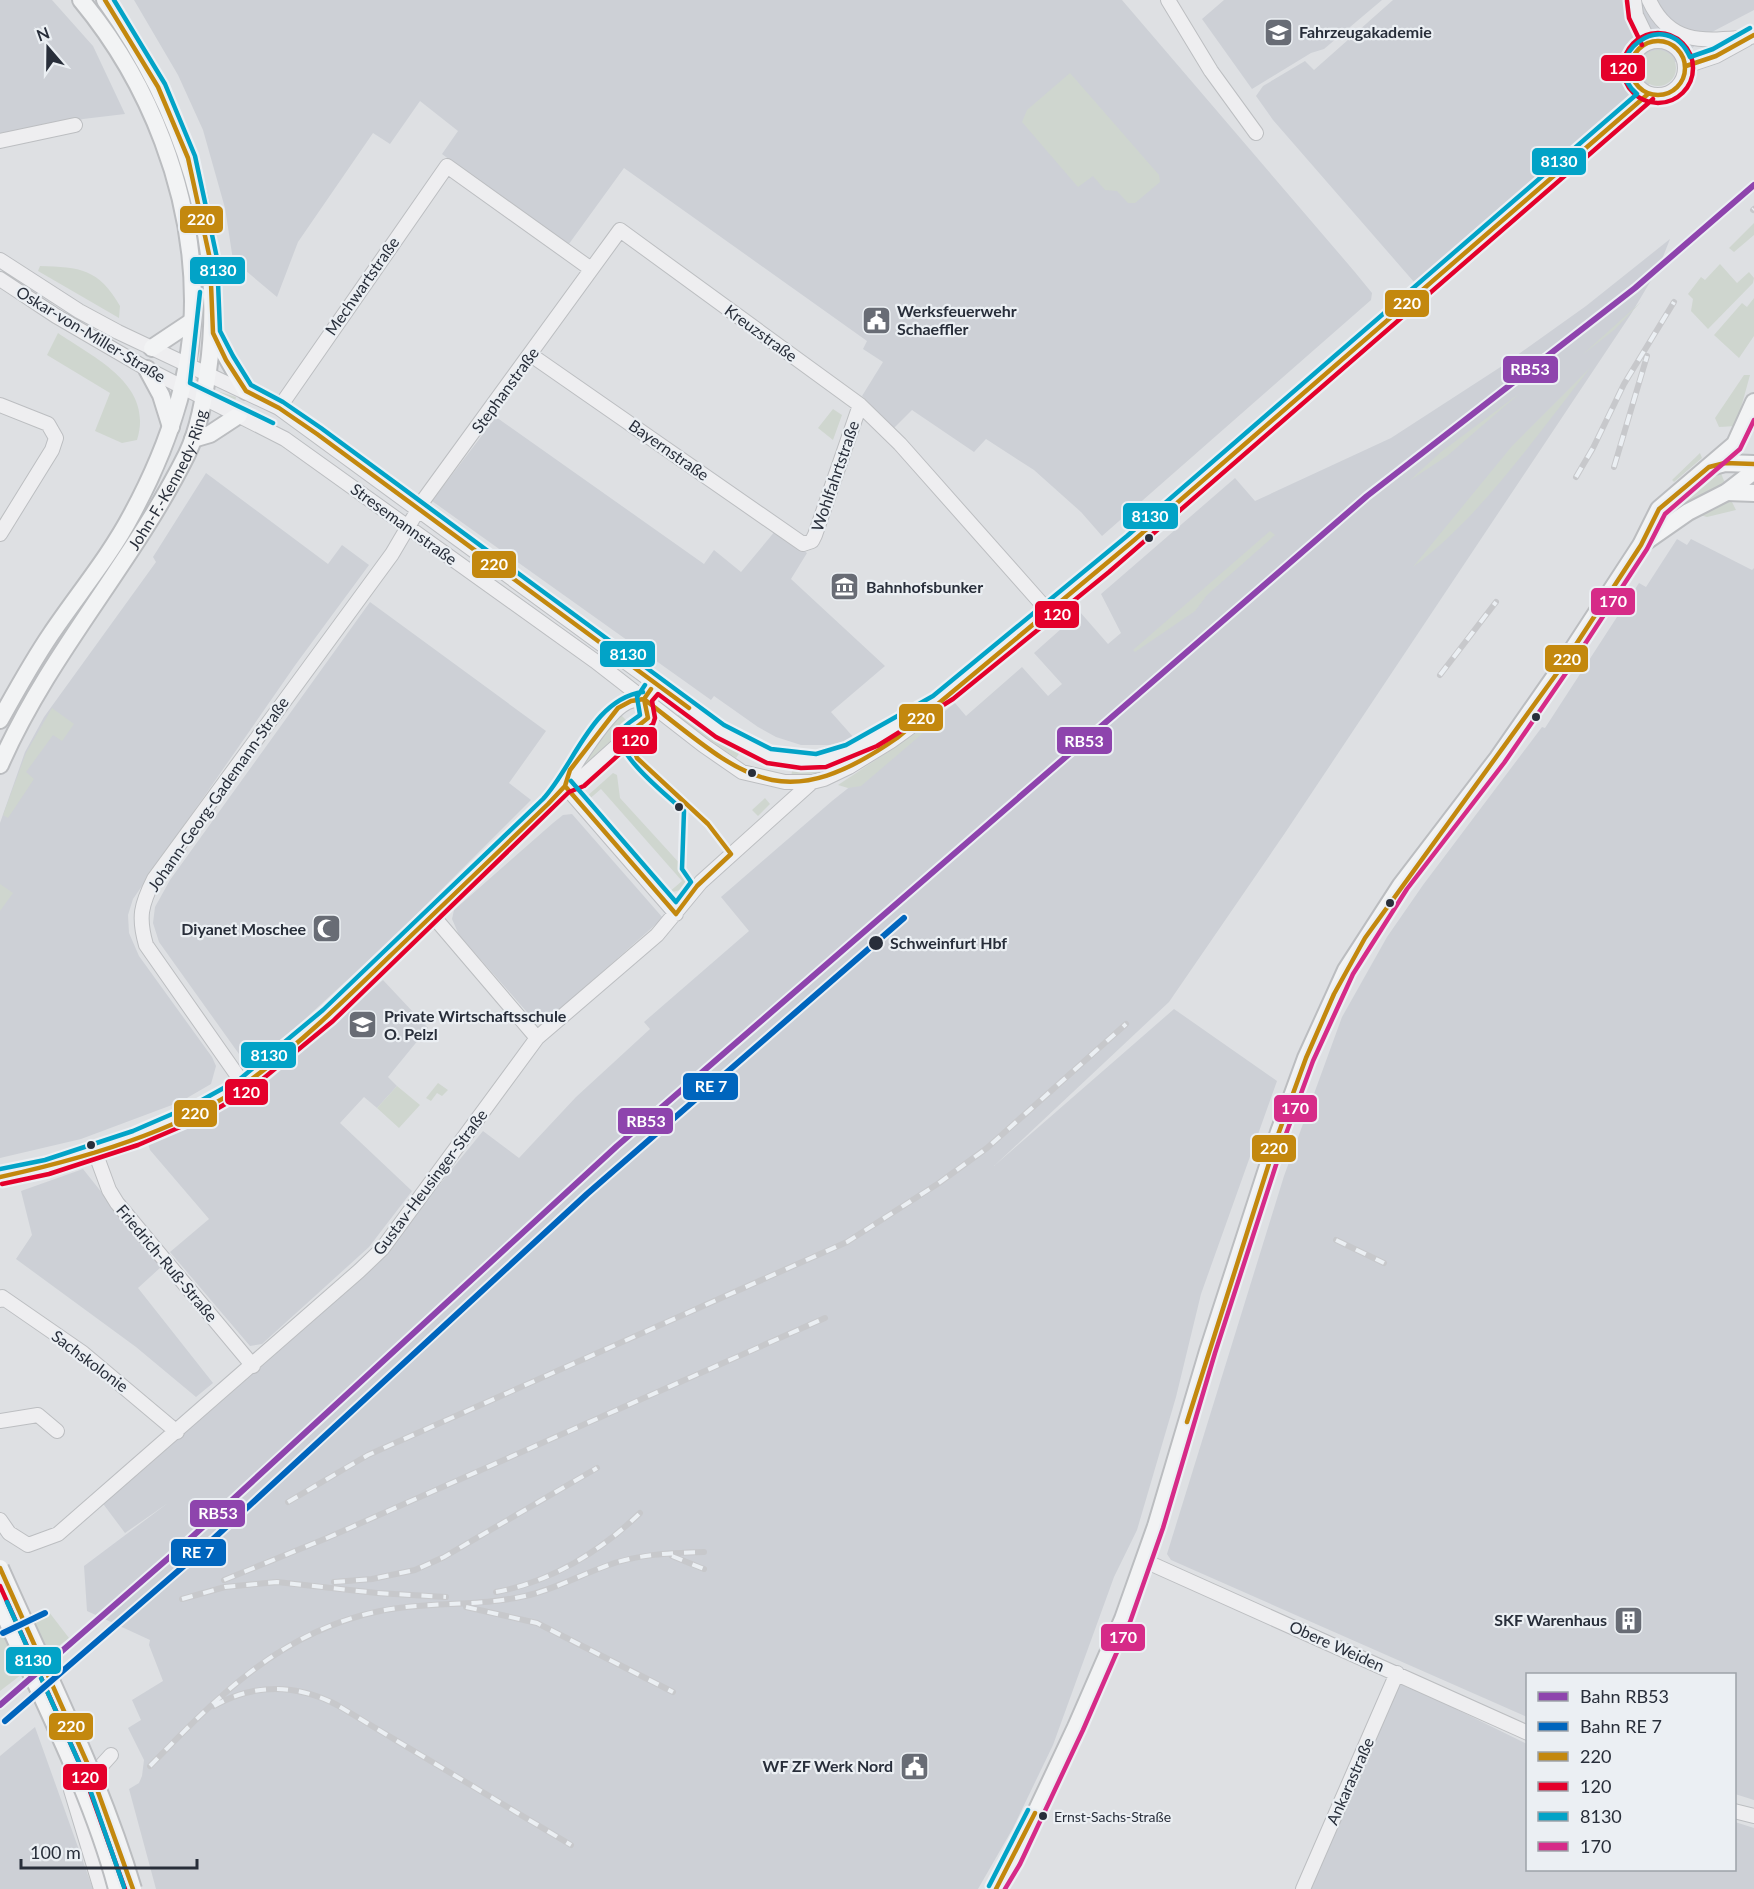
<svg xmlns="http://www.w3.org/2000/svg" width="1754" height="1889" viewBox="0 0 1754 1889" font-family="Lato,sans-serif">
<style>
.built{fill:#cdd0d6}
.green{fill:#cfd6cf}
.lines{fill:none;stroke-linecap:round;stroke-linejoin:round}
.minor-casing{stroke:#bcbec1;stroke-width:16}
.major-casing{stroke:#bbbdc0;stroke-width:20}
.minor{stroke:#eeeef0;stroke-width:14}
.major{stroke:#f2f3f4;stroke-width:16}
.rail-casing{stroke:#c7c8cb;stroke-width:6}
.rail{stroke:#ebeff3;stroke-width:4;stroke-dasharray:11;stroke-linecap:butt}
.major-bridge-casing{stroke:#bbbdc0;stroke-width:20;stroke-linecap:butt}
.major-bridge{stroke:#f2f3f4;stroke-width:16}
.bus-1-casing{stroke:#ebeff3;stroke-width:9}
.bus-2-casing{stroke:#ebeff3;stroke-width:9}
.bus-3-casing{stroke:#ebeff3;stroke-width:9}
.bus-4-casing{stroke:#ebeff3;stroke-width:9}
.bus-1{stroke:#c3880e;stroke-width:4.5}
.bus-2{stroke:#e4002b;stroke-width:4.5}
.bus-3{stroke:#02a3c7;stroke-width:4.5}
.bus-4{stroke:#d62b88;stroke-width:4.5}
.rail-1-casing{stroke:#ebeff3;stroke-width:10}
.rail-2-casing{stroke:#ebeff3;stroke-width:10}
.rail-1{stroke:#8e44ad;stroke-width:6}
.rail-2{stroke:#0065bd;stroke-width:6}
.bus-dot{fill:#282e3a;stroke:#ebeff3;stroke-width:2}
.labels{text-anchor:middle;stroke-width:4.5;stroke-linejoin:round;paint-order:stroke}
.bus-label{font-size:14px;fill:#282e3a;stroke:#ebeff3;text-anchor:start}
.poi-label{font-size:16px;font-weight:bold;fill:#282e3a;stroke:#ebeff3;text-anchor:start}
.street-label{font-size:16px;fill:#282e3a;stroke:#ebeff3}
.stop-label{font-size:16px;font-weight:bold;fill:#282e3a;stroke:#ebeff3;text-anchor:start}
.line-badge{stroke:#ebeff3;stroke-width:2}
.badge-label{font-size:16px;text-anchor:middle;font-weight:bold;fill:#fff}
</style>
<rect width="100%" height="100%" fill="#dee0e3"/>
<path class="built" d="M0 0H52L93 46 125 114 83 119 0 141Z
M134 0H1122L1354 271 1372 293 1371 300 1102 536 1081 512 1034 470 986 439 974 452 912 410 894 428 862 396 883 362 863 349 867 341 624 168 566 248 442 154 458 131 420 101 390 144 373 133 298 242 277 297 233 260 225 208 203 130 178 75Z
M1224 0H1382L1324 49 1311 53 1252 89 1202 19Z
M1393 0H1754V10L1710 33 1414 282 1273 120 1256 96 1263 86 1305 61 1314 70Z
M1670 239 1659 267 1631 314 1285 833 1169 1002 994 1166 1174 1009 1277 1081 1201 1294 1176 1397 1137 1530 1114 1577 1053 1745 1013 1828 978 1889H156L129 1789 139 1783 142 1776 144 1760 128 1728 141 1720 132 1700 163 1681 149 1645 150 1640 87 1611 84 1566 168 1503 125 1533 101 1501 382 1255 483 1131 519 1158 576 1097 650 1029 644 1022 749 931 721 897 832 801 955 703 966 716 1022 667 1048 696 1062 684 1034 653 1080 612 1108 644 1121 633 1101 594 1235 478 1255 501 1391 438 1499 368 1586 306Z
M496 417 704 564 714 550 741 572 776 530 807 553 791 579 885 666 831 712 855 739 829 745H801L776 737 758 727 714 696 711 700 432 501Z
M206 473 328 564 342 545 369 565 296 664 133 899 128 915 129 933 139 956 212 1057 216 1066 211 1084 180 1102 81 1139 0 1158V823L25 752 44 717 156 562 153 557Z
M1677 539 1687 545 1691 539 1752 570 1754 568V1800L1735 1794 1734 1674H1528L1527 1717 1171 1560 1167 1554 1284 1176 1342 1017 1387 937 1423 885 1542 727 1545 728 1639 583 1646 587Z
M370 602 546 731 509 783 531 800 396 935 292 1031 259 1055 244 1056 239 1054 159 942 153 923 155 907 170 880Z
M572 814 663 918 550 1018 543 1021 534 1020 459 935 452 919 454 910 553 823 563 815Z
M383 980 428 1028 388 1077 397 1086 377 1108 364 1097 340 1123 412 1191 369 1247 262 1344 250 1346 170 1252 209 1219 150 1150 148 1144 237 1102 265 1084Z
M83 1169 161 1267 138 1288 213 1383 196 1397 136 1347 16 1259 32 1235 21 1191Z
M1399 1681 1527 1744 1528 1870H1734L1735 1822 1754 1828V1889H1308Z
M35 1727 93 1889H0V1756Z"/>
<path class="green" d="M1640 68a18 18 0 1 1 36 0a18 18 0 1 1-36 0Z
M1070 73 1159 175 1160 182 1135 203H1128L1117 191 1105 190 1093 176 1078 187 1022 122 1027 110Z
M1754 223V235L1734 252 1729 248Z
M1720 264 1737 283 1749 272 1754 278 1753 283 1708 329 1691 311 1693 299 1688 294 1701 277 1705 280Z
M40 266C80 267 99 269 120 306L119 318 38 271Z
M1754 298V336L1739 358 1714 335 1742 303 1747 307Z
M1641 302 1614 330 1582 355Z
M58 333C96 359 154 385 137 440L122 443 95 431 110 393 47 355Z
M1591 367C1537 434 1482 516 1413 567L1512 446Z
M1744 375H1750L1736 426 1719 427 1715 418Z
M220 392 236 397 234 407 216 397Z
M1520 393 1447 456 1409 481 1441 452Z
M833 409 842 415 833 440 818 428Z
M1700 453 1702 458 1674 482 1672 480Z
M1720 471 1725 483 1685 503 1659 523C1673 502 1696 481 1720 471Z
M1731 500 1736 510 1707 517 1700 515Z
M1270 531 1275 535 1207 595 1195 611 1135 652 1133 650Z
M52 708 74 724 62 741 53 735 26 772 34 779 8 818 3 815 26 753Z
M681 711 741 751 736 758 676 717Z
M621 715 629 723 576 775 581 763Z
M928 725 929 728 861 786 848 788 838 785Z
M844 761 817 773 791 776 793 767H816Z
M613 773 617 775 620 798 693 878 681 890 668 893 682 881 601 789 587 801 585 798Z
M765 798 770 804 758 816 752 810Z
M0 884 13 893 0 911Z
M438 1083 448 1090 442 1096 437 1093 431 1101 426 1098Z
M397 1086 420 1105 399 1128 377 1108Z
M49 1612 69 1638 0 1691V1634Z"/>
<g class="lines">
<defs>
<path id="minor" d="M1168 0 1211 71 1256 133
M1634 0 1636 15 1649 42
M1649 0C1671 48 1708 40 1751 37
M1631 68a27 27 0 1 1 54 0a27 27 0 1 1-54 0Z
M1686 66 1716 56 1747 39
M0 141 75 125
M0 260 79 311 118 332 279 408 720 731C773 764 817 773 873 739 890 729 906 717 925 708
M0 279 56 316 147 369 285 439 595 661 703 745 742 772 785 782H812L824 779 849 767 891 741 916 723 937 702 1132 542 1614 126 1648 94
M531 355 803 544 812 541 815 535 860 405
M0 405 48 424 56 438 52 450 0 534
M279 408 447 166 591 269
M565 786 676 914
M565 786C571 767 608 712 626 703 631 700 638 700 644 699
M433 916 537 1038
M244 1085 146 945C138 917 141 905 154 879L392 554 425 498 620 230 860 405 900 444 1048 611
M95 1152 109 1190 117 1203 253 1366
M0 1177 47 1167 136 1138 196 1112 244 1085 328 1016 565 786 579 780 648 718 644 699 646 696
M0 1300 2 1297 83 1353 177 1432
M0 1421 38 1415 57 1431
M0 1520 9 1533 28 1545 58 1534 359 1271 382 1249 537 1038 657 935 701 882 812 782
M1145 1561 1528 1733
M1734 1811 1754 1816
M101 1889 71 1790 92 1776 111 1755
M1303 1889 1397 1673"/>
<g id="major">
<path d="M213 333 246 391"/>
<path d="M152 348 191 322"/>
<path d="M147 369 161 395 171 427"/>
<path d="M193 439 210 434 239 415"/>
<path d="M1710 467 1725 463 1754 464"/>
<path d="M1727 492 1754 493"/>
<path d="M1642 544 1688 512 1727 492 1754 471"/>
<path d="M0 720C16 691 32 662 51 634 78 594 110 556 132 514 167 449 193 376 193 301 193 193 150 83 81 0"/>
<path id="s1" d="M0 765C49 653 133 563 187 454 199 429 204 398 208 371 227 238 182 107 105 0"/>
<path d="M996 1889 1013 1861 1076 1727 1123 1619 1156 1526 1208 1351 1279 1132 1306 1058 1346 970 1401 885 1498 758 1560 669 1641 545 1659 509 1735 444 1754 402"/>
</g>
</defs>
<use href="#minor" class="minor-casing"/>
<use href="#major" class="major-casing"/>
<use href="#minor" class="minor"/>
<use href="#major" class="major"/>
<defs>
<path id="rail" d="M1753 210 1754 209
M1614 467 1647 356
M1576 477 1593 448 1624 384 1674 302
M1440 675 1496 602
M1336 1240 1384 1263
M288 1502 368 1455 847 1242 939 1183 987 1148 1126 1024
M672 1556 704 1569
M224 1580 327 1538 825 1318
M334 1582 372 1579 415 1570 444 1557 597 1468
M496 1592C551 1582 601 1551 640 1513
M182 1599 225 1587 277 1582 377 1593 446 1597
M466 1607 537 1623 673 1692
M214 1706C254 1683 297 1684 337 1705L571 1845
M150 1766C217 1697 281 1631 380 1611 428 1601 477 1607 525 1596 553 1590 578 1576 606 1566 637 1554 671 1553 704 1552"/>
</defs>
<use href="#rail" class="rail-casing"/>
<use href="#rail" class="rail"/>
<defs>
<path id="major-bridge" d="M0 1568C47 1674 100 1778 133 1889
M0 1605C41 1698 91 1791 117 1889"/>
</defs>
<use href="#major-bridge" class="major-bridge-casing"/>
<use href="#major-bridge" class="major-bridge"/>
<defs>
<path id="bus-1" d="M105 0 158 87 188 158 210 259 213 333 226 360 246 391 279 408 317 434 689 708
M1631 68a27 27 0 1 1 54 0a27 27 0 1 1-54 0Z
M1686 66 1716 56 1754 35
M644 699C742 775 779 820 897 738L1132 542 1648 94
M565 786 676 914 697 886 731 854 708 824 637 758 628 734 648 718 644 699 651 689
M0 1177C78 1160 180 1131 245 1084 298 1046 345 1000 391 955 443 905 496 854 548 804L565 786 570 770 618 708 631 701 644 699
M1187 1422 1279 1132 1306 1058 1334 994 1365 938 1560 669 1641 545 1659 509 1709 467 1725 463 1754 464
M0 1568 89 1767 133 1889
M996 1889 1035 1813"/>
<path id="bus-2" d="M1627 1 1629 18 1642 45
M1623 68a35 35 0 1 1 70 0a35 35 0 1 1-70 0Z
M2 1184 49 1174 138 1145 199 1119 248 1091 333 1021 569 792 584 786 653 724 655 718 652 701 658 694 716 737 767 763 801 768 826 767 877 746 953 699 1109 572 1653 99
M0 1586 82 1769 125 1889"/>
<path id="bus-3" d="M114 0 165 84 195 156 217 258 220 331 233 356 251 385 283 402 321 428 724 725 771 749 816 754 846 745 933 696 1127 536 1637 94C1595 58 1666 3 1690 57L1713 49 1750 28
M200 292 190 383 273 423
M571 781 676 902 691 882 682 869 684 811C670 798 611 752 621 731 624 725 635 719 640 715L637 697 645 685
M0 1169 45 1160 133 1131 193 1105 240 1079 323 1010 543 799C574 766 592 699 643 692
M7 1602 86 1778 124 1887
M989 1886 1028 1810"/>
<path id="bus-4" d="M1005 1889 1020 1864 1083 1730 1130 1622 1163 1528 1215 1353 1286 1134 1313 1061 1353 974 1407 889 1504 763 1566 673 1647 549 1665 514 1740 449 1754 420"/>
</defs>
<use href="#bus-1" class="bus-1-casing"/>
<use href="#bus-2" class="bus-2-casing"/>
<use href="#bus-3" class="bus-3-casing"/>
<use href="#bus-4" class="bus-4-casing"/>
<use href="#bus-1" class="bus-1"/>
<use href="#bus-2" class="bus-2"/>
<use href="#bus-3" class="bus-3"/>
<use href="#bus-4" class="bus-4"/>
<defs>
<path id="rail-1" d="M0 1705 180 1548 617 1146 1098 729 1367 496 1635 288 1754 185"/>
<path id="rail-2" d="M3 1633 45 1613
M5 1721 185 1565 587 1194 904 918"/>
</defs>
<use href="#rail-1" class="rail-1-casing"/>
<use href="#rail-2" class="rail-2-casing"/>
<use href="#rail-1" class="rail-1"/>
<use href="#rail-2" class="rail-2"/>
</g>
<defs>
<symbol id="university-square" viewBox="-11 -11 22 22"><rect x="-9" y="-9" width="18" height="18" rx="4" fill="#686c75" stroke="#ebeff3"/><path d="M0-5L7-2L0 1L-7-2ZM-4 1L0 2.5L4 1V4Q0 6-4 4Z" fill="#fff"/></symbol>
<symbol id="civic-square" viewBox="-11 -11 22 22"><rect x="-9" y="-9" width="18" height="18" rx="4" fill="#686c75" stroke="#ebeff3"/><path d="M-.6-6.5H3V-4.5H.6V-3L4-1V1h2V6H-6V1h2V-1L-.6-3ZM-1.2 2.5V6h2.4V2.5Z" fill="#fff"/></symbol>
<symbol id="museum-square" viewBox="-11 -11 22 22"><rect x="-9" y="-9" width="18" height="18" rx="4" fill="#686c75" stroke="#ebeff3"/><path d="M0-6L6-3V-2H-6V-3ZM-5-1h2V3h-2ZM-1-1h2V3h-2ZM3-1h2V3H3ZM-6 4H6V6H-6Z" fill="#fff"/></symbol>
<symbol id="mosque-square" viewBox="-11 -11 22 22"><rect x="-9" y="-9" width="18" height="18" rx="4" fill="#686c75" stroke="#ebeff3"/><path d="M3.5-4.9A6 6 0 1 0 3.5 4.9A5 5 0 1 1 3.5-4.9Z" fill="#fff"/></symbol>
<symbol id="school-square" viewBox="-11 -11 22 22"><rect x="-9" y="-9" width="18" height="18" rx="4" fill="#686c75" stroke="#ebeff3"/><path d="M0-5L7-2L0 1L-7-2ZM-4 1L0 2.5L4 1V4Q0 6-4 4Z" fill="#fff"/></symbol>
<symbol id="building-square" viewBox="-11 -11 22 22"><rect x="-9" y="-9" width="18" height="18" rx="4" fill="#686c75" stroke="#ebeff3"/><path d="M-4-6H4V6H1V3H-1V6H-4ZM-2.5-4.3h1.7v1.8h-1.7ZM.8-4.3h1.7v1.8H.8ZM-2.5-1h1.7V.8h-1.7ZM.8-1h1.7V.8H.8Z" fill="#fff"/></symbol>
</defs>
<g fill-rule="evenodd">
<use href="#university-square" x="1262" y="16" width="33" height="33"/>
<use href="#civic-square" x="860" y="304" width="33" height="33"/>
<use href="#museum-square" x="828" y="570" width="33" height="33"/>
<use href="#mosque-square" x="310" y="912" width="33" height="33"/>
<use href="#school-square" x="346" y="1008" width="33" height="33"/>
<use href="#building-square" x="1612" y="1604" width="33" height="33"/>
<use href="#civic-square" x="898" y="1750" width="33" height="33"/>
</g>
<g class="bus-dot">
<circle cx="1149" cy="538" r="5"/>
<circle cx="1536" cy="717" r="5"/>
<circle cx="752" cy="773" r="5"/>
<circle cx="679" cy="807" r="5"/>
<circle cx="1390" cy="903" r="5"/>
<circle cx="876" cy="943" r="8"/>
<circle cx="91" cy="1145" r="5"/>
<circle cx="1043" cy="1816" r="5"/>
</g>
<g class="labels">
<g class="bus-label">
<text x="1054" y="1822">Ernst-Sachs-Straße</text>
</g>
<g class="poi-label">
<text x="1299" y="38">Fahrzeugakademie</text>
<text x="897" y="317">Werksfeuerwehr<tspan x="897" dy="18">Schaeffler</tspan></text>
<text x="866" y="593">Bahnhofsbunker</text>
<text x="306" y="935" text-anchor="end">Diyanet Moschee</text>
<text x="384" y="1022">Private Wirtschaftsschule<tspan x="384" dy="18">O. Pelzl</tspan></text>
<text x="1607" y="1626" text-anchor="end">SKF Warenhaus</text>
<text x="893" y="1772" text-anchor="end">WF ZF Werk Nord</text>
</g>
<g class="street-label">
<text transform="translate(362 286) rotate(-55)" y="6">Mechwartstraße</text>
<text transform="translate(761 333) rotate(36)" y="6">Kreuzstraße</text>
<text transform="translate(91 334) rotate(31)" y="6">Oskar-von-Miller-Straße</text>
<text transform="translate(505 390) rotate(-54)" y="6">Stephanstraße</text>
<text transform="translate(669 450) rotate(35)" y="6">Bayernstraße</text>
<text transform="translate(835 476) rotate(-71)" y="6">Wohlfahrtstraße</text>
<text dy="6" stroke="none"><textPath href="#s1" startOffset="332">John-F.-Kennedy-Ring</textPath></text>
<text transform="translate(404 524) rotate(36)" y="6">Stresemannstraße</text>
<text transform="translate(218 794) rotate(-55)" y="6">Johann-Georg-Gademann-Straße</text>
<text transform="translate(430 1182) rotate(-53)" y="6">Gustav-Heusinger-Straße</text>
<text transform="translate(167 1263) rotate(50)" y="6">Friedrich-Ruß-Straße</text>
<text transform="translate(90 1361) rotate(37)" y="6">Sachskolonie</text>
<text transform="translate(1337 1646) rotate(24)" y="6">Obere Weiden</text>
<text transform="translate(1350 1781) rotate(-66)" y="6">Ankarastraße</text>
</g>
<g class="stop-label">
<text x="890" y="949">Schweinfurt Hbf</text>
</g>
</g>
<g class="line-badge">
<rect x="1600" y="54" width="46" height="28" rx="6" fill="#e4002b"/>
<rect x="1531" y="147" width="56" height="29" rx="6" fill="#02a3c7"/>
<rect x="179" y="205" width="45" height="29" rx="6" fill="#c3880e"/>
<rect x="189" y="256" width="57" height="29" rx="6" fill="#02a3c7"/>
<rect x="1384" y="289" width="46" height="29" rx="6" fill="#c3880e"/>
<rect x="1502" y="355" width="57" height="29" rx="6" fill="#8e44ad"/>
<rect x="1122" y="502" width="57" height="28" rx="6" fill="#02a3c7"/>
<rect x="471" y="550" width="46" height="29" rx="6" fill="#c3880e"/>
<rect x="1590" y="587" width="46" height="29" rx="6" fill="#d62b88"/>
<rect x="1034" y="600" width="46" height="29" rx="6" fill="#e4002b"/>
<rect x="599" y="640" width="57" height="28" rx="6" fill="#02a3c7"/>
<rect x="1544" y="644" width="45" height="29" rx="6" fill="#c3880e"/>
<rect x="898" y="703" width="46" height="29" rx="6" fill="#c3880e"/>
<rect x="612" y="726" width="46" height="29" rx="6" fill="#e4002b"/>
<rect x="1056" y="726" width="57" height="29" rx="6" fill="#8e44ad"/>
<rect x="240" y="1041" width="57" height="28" rx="6" fill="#02a3c7"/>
<rect x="682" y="1072" width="57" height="29" rx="6" fill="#0065bd"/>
<rect x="224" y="1078" width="45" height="28" rx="6" fill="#e4002b"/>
<rect x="1273" y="1094" width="45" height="29" rx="6" fill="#d62b88"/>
<rect x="173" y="1099" width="45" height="29" rx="6" fill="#c3880e"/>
<rect x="617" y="1107" width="57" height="28" rx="6" fill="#8e44ad"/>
<rect x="1251" y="1134" width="46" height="29" rx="6" fill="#c3880e"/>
<rect x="189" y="1499" width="57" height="29" rx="6" fill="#8e44ad"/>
<rect x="170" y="1538" width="57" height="29" rx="6" fill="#0065bd"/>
<rect x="1100" y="1623" width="46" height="29" rx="6" fill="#d62b88"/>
<rect x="5" y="1646" width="57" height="29" rx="6" fill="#02a3c7"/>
<rect x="48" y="1712" width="46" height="29" rx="6" fill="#c3880e"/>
<rect x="62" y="1763" width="46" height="28" rx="6" fill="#e4002b"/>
</g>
<g class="badge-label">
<text x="1623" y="74">120</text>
<text x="1559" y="167">8130</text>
<text x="201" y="225">220</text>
<text x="218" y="276">8130</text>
<text x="1407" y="309">220</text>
<text x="1530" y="375">RB53</text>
<text x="1150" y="522">8130</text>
<text x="494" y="570">220</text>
<text x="1613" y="607">170</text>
<text x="1057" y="620">120</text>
<text x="628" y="660">8130</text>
<text x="1567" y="665">220</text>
<text x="921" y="724">220</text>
<text x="635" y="746">120</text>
<text x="1084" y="747">RB53</text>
<text x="269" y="1061">8130</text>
<text x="711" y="1092">RE 7</text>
<text x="246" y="1098">120</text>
<text x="1295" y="1114">170</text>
<text x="195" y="1119">220</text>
<text x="646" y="1127">RB53</text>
<text x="1274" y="1154">220</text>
<text x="218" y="1519">RB53</text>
<text x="198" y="1558">RE 7</text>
<text x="1123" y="1643">170</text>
<text x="33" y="1666">8130</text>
<text x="71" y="1732">220</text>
<text x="85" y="1783">120</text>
</g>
<rect x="1526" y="1673" width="210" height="198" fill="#ebeff3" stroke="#9da2a9" stroke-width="1.5"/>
<rect x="1538" y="1692" width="30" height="9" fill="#8e44ad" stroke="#9da2a9" stroke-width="1.5"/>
<text x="1580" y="1703" font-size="18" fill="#282e3a">Bahn RB53</text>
<rect x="1538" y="1722" width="30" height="9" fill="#0065bd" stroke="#9da2a9" stroke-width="1.5"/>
<text x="1580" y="1733" font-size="18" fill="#282e3a">Bahn RE 7</text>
<rect x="1538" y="1752" width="30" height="9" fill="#c3880e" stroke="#9da2a9" stroke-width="1.5"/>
<text x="1580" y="1763" font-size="18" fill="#282e3a">220</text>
<rect x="1538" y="1782" width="30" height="9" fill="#e4002b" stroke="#9da2a9" stroke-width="1.5"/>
<text x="1580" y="1793" font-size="18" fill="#282e3a">120</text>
<rect x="1538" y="1812" width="30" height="9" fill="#02a3c7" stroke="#9da2a9" stroke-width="1.5"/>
<text x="1580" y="1823" font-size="18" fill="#282e3a">8130</text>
<rect x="1538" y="1842" width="30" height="9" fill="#d62b88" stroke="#9da2a9" stroke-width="1.5"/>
<text x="1580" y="1853" font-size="18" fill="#282e3a">170</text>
<g transform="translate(48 48) rotate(340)" stroke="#ebeff3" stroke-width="4.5" paint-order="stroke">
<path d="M0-4.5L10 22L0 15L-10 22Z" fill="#282e3a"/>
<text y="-9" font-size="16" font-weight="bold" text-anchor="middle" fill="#282e3a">N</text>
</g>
<path d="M21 1859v9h176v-9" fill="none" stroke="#282e3a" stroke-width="3"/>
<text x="30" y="1859" font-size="18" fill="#282e3a" stroke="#ebeff3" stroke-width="4.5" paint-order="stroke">100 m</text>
</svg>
